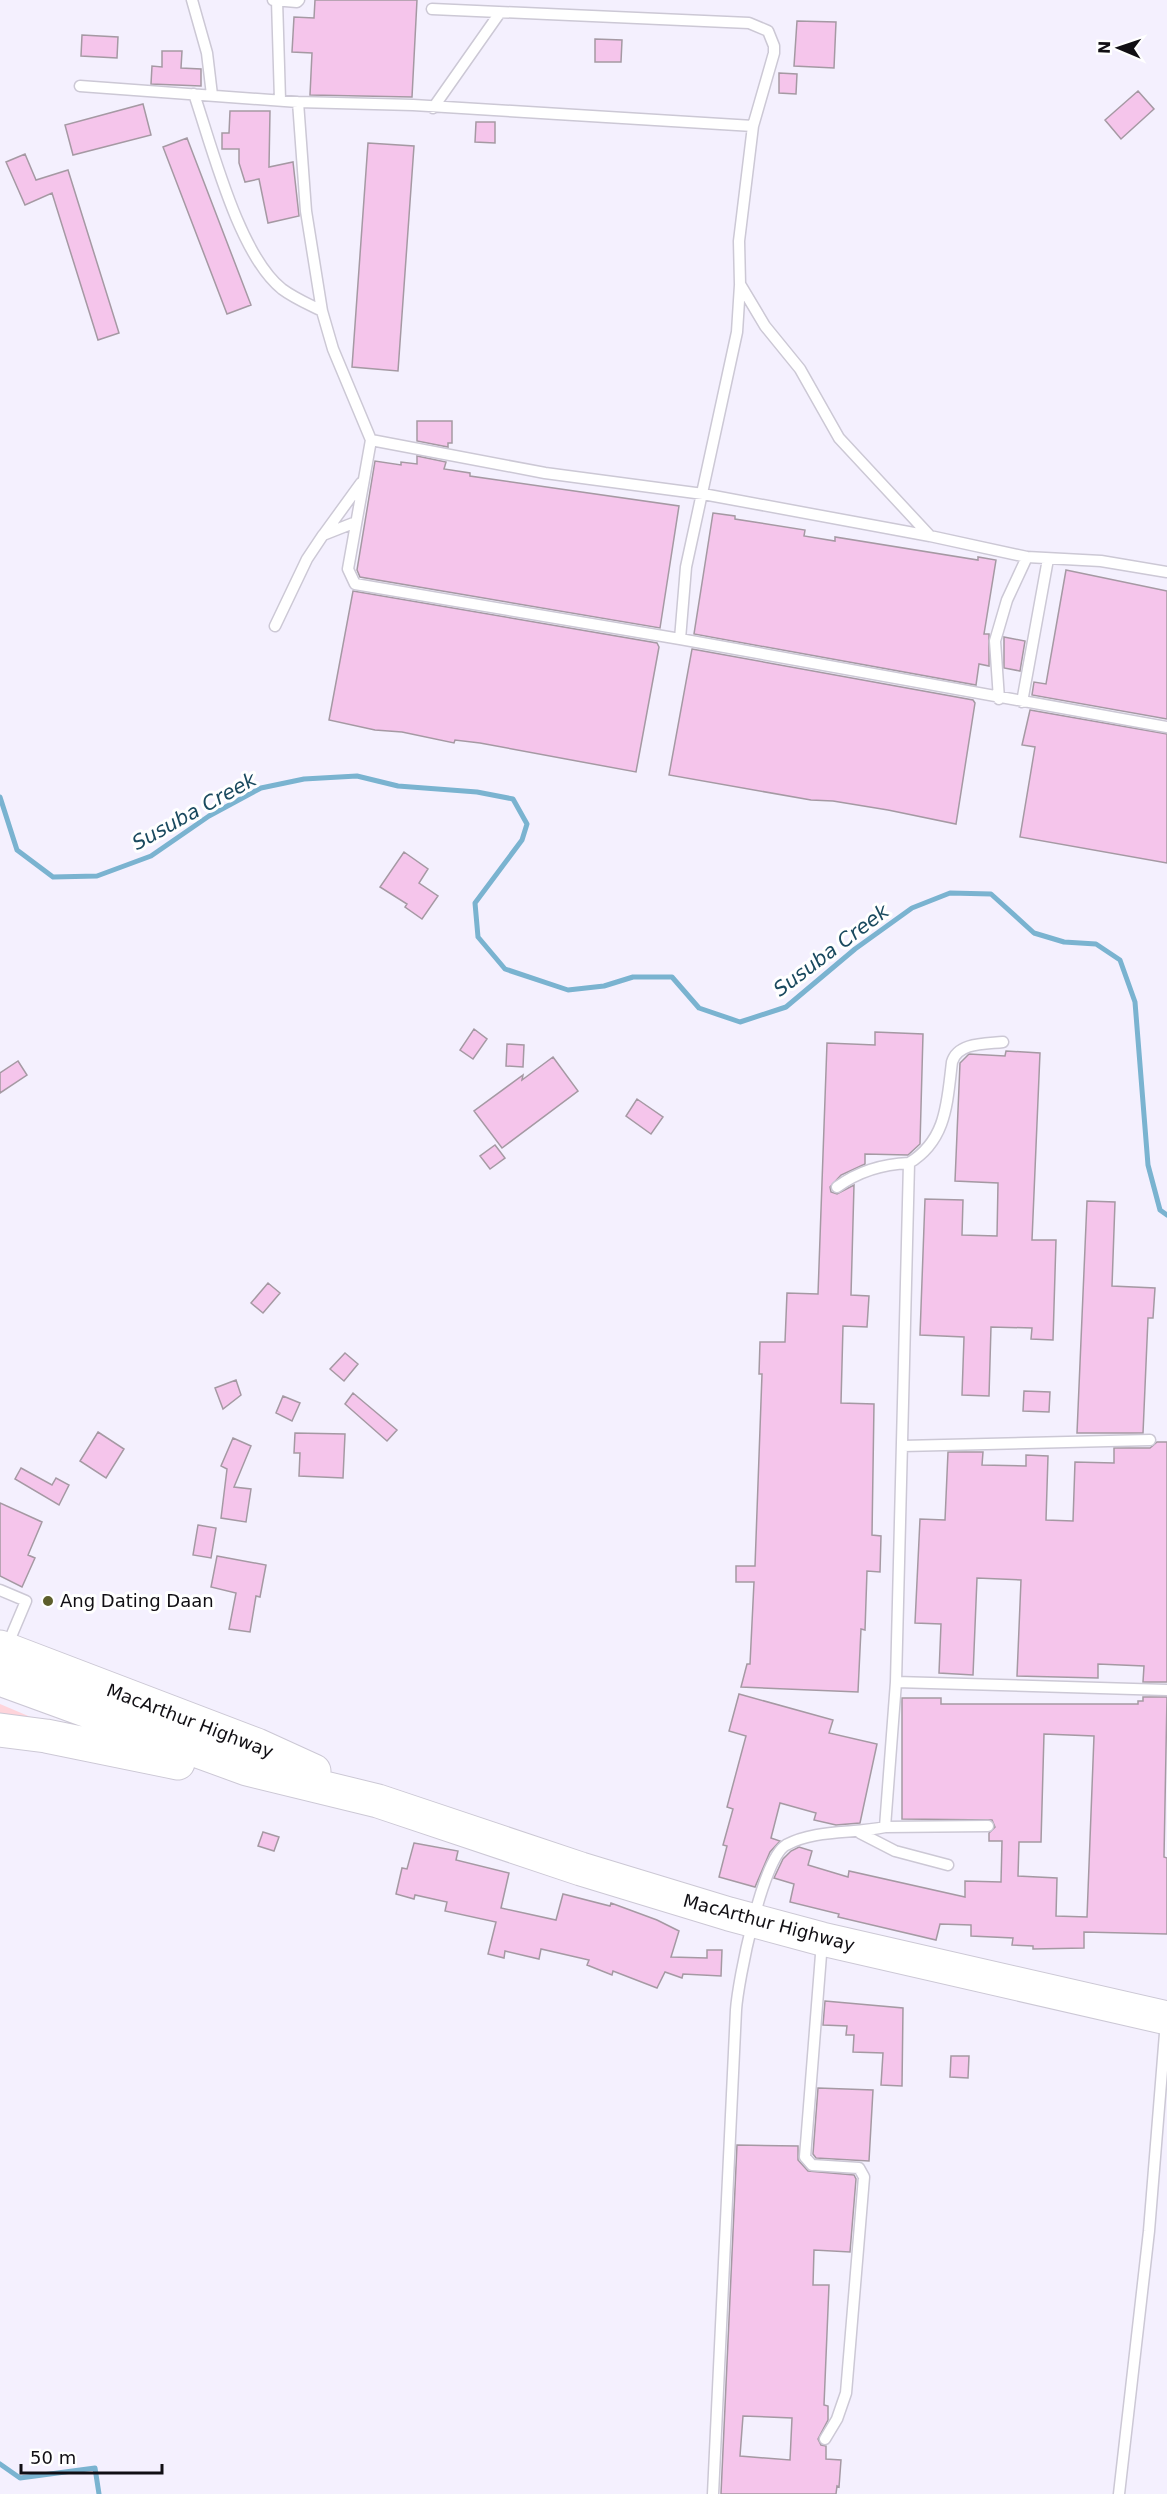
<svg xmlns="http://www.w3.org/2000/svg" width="1167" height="2494" viewBox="0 0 1167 2494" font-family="'DejaVu Sans',sans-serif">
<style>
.green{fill:#fed4db}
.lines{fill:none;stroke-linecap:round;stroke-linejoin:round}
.stream{stroke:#7ab3d0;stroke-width:5}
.building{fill:#f5c5eb;stroke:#a599a3;stroke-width:1.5;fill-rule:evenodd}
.service-casing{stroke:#ccc8d5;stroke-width:13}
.trunk-casing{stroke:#ccc8d5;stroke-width:35}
.service{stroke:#fff;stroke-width:10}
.trunk{stroke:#fff;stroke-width:33}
.poi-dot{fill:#5d5e2c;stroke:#fff;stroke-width:2}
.labels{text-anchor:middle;stroke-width:6;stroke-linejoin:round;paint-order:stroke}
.poi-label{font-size:18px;fill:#110f14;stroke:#fff;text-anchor:start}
.street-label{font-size:18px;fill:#110f14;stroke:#fff}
.water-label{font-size:20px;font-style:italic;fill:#19495e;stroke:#fff}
</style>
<rect width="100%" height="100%" fill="#f4f0fe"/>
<path class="green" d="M0 1704 33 1718 0 1714Z"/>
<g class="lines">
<path class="stream" d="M0 797 17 850 53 877 97 876 151 856 209 816 261 788 304 779 357 776 398 786 477 792 513 799 527 824 522 840 475 903 478 937 505 969 568 990 604 986 633 977H672L699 1008 740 1022 786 1007 855 949 912 908 950 893 991 894 1034 933 1064 942 1096 944 1120 960 1135 1002 1148 1165 1160 1210 1167 1215
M0 2464 20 2478 95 2468 99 2494"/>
</g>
<path class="building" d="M315 0H417L412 97 310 95 312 53 292 52 294 17 314 18Z
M797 21 836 22 834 68 794 66Z
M82 35 118 37 117 58 81 56Z
M595 39 622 40 621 62H595Z
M162 51H182L181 68 201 69V86L151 84 152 66 162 67Z
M779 73 797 74 796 94 779 93Z
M1138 91 1154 109 1121 139 1105 120Z
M143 104 151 135 73 155 65 125Z
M230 111H270L269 167 293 162 299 216 268 223 259 179 245 182 239 163V149H222V133H229Z
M476 122H495V143L475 142Z
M187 138 251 305 227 314 163 147Z
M368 143 414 146 398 371 352 367Z
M25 154 36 180 68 170 119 333 98 340 52 193 25 205 6 162Z
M417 421H452V443H448V447L417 441Z
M417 456 446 462 444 469 470 473V476L679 506 660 628 360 577 357 570 375 461 401 465V462L417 464Z
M713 513 735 516V519L805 530 804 536 835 541V537L978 560V557L996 560 984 634H989V666L979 664 976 685 694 634Z
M1066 570 1167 591V719L1032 695 1034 682 1046 684Z
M353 591 657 643 659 647 636 772 480 743 455 740 454 743 402 732 375 730 329 720Z
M1004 637 1025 641 1020 671 1004 668Z
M692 649 973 700 975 703 956 824 888 810 833 801 811 800 669 775Z
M1030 710 1167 734V863L1020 837 1035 747 1022 745Z
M404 852 428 869 419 883 438 896 422 919 405 907 407 904 380 887Z
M474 1029 487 1039 473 1059 460 1050Z
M875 1032 923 1034 920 1144 908 1155 865 1154V1164L841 1175 830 1187 831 1192 837 1194 854 1185 851 1295 869 1296 867 1327 843 1326 841 1403 874 1404 872 1535 881 1536 880 1572 867 1571 865 1630 861 1629 858 1692 741 1687 747 1664H750L754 1582H736V1566H755L762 1374H759L760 1342H785L787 1293 818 1294 827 1043 875 1045Z
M507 1044 524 1045 523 1067 506 1066Z
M1006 1051 1040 1053 1032 1240H1056L1053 1340 1031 1339 1032 1328 991 1327 989 1396 962 1395 964 1337 920 1335 925 1199 963 1200 962 1235 997 1236 998 1183 955 1181 960 1063 969 1054 1005 1056Z
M553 1057 578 1091 502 1148 474 1111 523 1075 522 1080Z
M18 1061 27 1075 0 1093V1073Z
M637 1099 663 1117 651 1134 626 1116Z
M495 1145 505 1158 490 1169 480 1156Z
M1087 1201 1115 1202 1112 1286 1155 1288 1153 1318H1148L1143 1433H1077Z
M268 1283 280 1293 263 1313 251 1303Z
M345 1353 358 1364 344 1381 330 1369Z
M236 1380 241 1395 223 1409 215 1388Z
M1024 1391 1050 1392 1049 1412 1023 1411Z
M353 1393 397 1430 387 1441 345 1404Z
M283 1396 300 1403 292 1421 276 1413Z
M98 1432 124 1449 106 1478 80 1461Z
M295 1433 345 1434 343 1478 299 1476 300 1453H294Z
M233 1438 251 1446 234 1487 251 1489 246 1522 221 1518 227 1469 221 1466Z
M1157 1442H1167V1682H1143L1144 1666 1098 1664V1678L1017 1676 1021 1580 977 1578 973 1675 939 1673 941 1624 915 1623 920 1519 945 1520 948 1452H983L982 1465 1026 1466V1455L1048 1456 1046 1520 1073 1521 1075 1462 1114 1463V1448H1150Z
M21 1468 52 1485 56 1478 69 1485 59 1505 15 1479Z
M0 1503 42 1522 28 1555 35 1558 22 1587 0 1576Z
M198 1525 216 1528 211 1558 193 1555Z
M217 1556 266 1565 260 1597 256 1596 250 1632 229 1629 236 1593 211 1587Z
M739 1694 833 1720 829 1733 877 1744 860 1823 836 1825 814 1820 816 1813 780 1803 771 1838 780 1841 770 1852 755 1887 719 1877 727 1846 723 1845 733 1809 727 1807 746 1736 729 1731Z
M1143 1697H1167L1164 1857 1167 1858V1934L1084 1932V1948L1033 1949V1946L1012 1945 1013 1938 971 1936V1925L940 1924 936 1940 838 1917 839 1914 790 1902 794 1884 774 1878 783 1859 791 1851 799 1847 812 1851 808 1865 848 1877 849 1871 965 1897V1881L1001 1882 1002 1841H989V1833L995 1827 992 1820 902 1819V1698H941V1704H1138V1701H1143ZM1044 1734 1094 1736 1087 1917 1056 1916 1057 1878 1018 1876 1019 1842H1041Z
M263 1832 279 1837 274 1851 258 1846Z
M414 1843 458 1851 456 1860 509 1873 501 1908 556 1920 563 1894 610 1906 611 1903 657 1920 679 1931 671 1957 707 1958V1950H722L721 1976 683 1974 682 1978 665 1972 657 1988 613 1971 612 1975 587 1965 589 1960 541 1949 539 1959 505 1951 504 1958 488 1954 496 1922 445 1911 447 1902 415 1895 414 1899 396 1894 402 1868 407 1869Z
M825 2001 903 2008 902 2086 881 2085 883 2053 853 2052 854 2035H846L847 2026 823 2025Z
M951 2056H969L968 2078 950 2077Z
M818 2088 873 2090 869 2161 816 2158 813 2154Z
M737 2145 798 2146V2160L808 2171 854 2175 856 2179 850 2252 814 2250 813 2285H829L824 2405 828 2406V2420L818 2439 821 2445 826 2446V2459L841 2460 839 2487 837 2486 836 2494H721ZM743 2416 792 2418 790 2460 740 2456Z"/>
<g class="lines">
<defs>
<path id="service" d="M192 0 207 53 212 95
M273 0 297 2 299 0
M277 0 280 100
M432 9 749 23 768 31 774 46V53L753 126 739 241 740 284 765 326 800 369 839 438 930 536 1027 557 1101 561 1167 572
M80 86 298 102 413 105 753 126
M194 94C212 147 239 255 282 289 294 298 308 304 322 311
M298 102 306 211 322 311 333 349 371 440 348 569 355 584 680 639 1167 727
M433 108 499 14
M371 440 545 473 703 494 930 536
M324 534 361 483
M275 626 307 559 323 535 356 522
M680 639 686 567 737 332 740 285
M999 699 995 641 1007 600 1027 557
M1022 702 1048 559
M1003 1042C986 1044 958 1042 952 1062 947 1102 947 1140 909 1163L896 1682 1167 1690
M837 1187C859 1171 882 1164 909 1163
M902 1446 1150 1440
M0 1590 26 1601 7 1646
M885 1827 988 1826
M860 1833 895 1851 948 1865
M822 1942 805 2157 812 2165 859 2168 864 2177 846 2393 837 2419 825 2439
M713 2494 736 2010C738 1981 762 1859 786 1845 815 1829 854 1834 885 1827L896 1682
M1119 2494 1149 2231 1166 2021"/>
<path id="trunk" d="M0 1647 257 1745 314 1771
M0 1679 247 1769 378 1801 581 1869 729 1914 822 1939 1167 2018
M0 1730 46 1736 178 1763"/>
</defs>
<use href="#service" class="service-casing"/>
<use href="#trunk" class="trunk-casing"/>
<use href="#service" class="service"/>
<use href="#trunk" class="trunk"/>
</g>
<circle class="poi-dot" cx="48" cy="1601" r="6"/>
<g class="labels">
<g class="poi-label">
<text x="60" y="1607">Ang Dating Daan</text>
</g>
<g class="street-label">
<text transform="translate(190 1721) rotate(21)" y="6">MacArthur Highway</text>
<text transform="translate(769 1923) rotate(15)" y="6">MacArthur Highway</text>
</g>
<g class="water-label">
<text transform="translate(194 811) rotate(-29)" y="7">Susuba Creek</text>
<text transform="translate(831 950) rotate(-37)" y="7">Susuba Creek</text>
</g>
</g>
<g transform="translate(1119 48) rotate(272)" stroke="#ffffff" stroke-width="4.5" paint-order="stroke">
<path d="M0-4.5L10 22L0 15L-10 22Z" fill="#110f14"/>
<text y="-9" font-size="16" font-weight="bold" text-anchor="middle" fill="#110f14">N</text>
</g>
<path d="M21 2464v9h141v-9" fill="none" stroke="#110f14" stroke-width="3"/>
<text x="30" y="2464" font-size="18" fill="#110f14" stroke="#ffffff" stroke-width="4.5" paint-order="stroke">50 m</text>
</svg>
